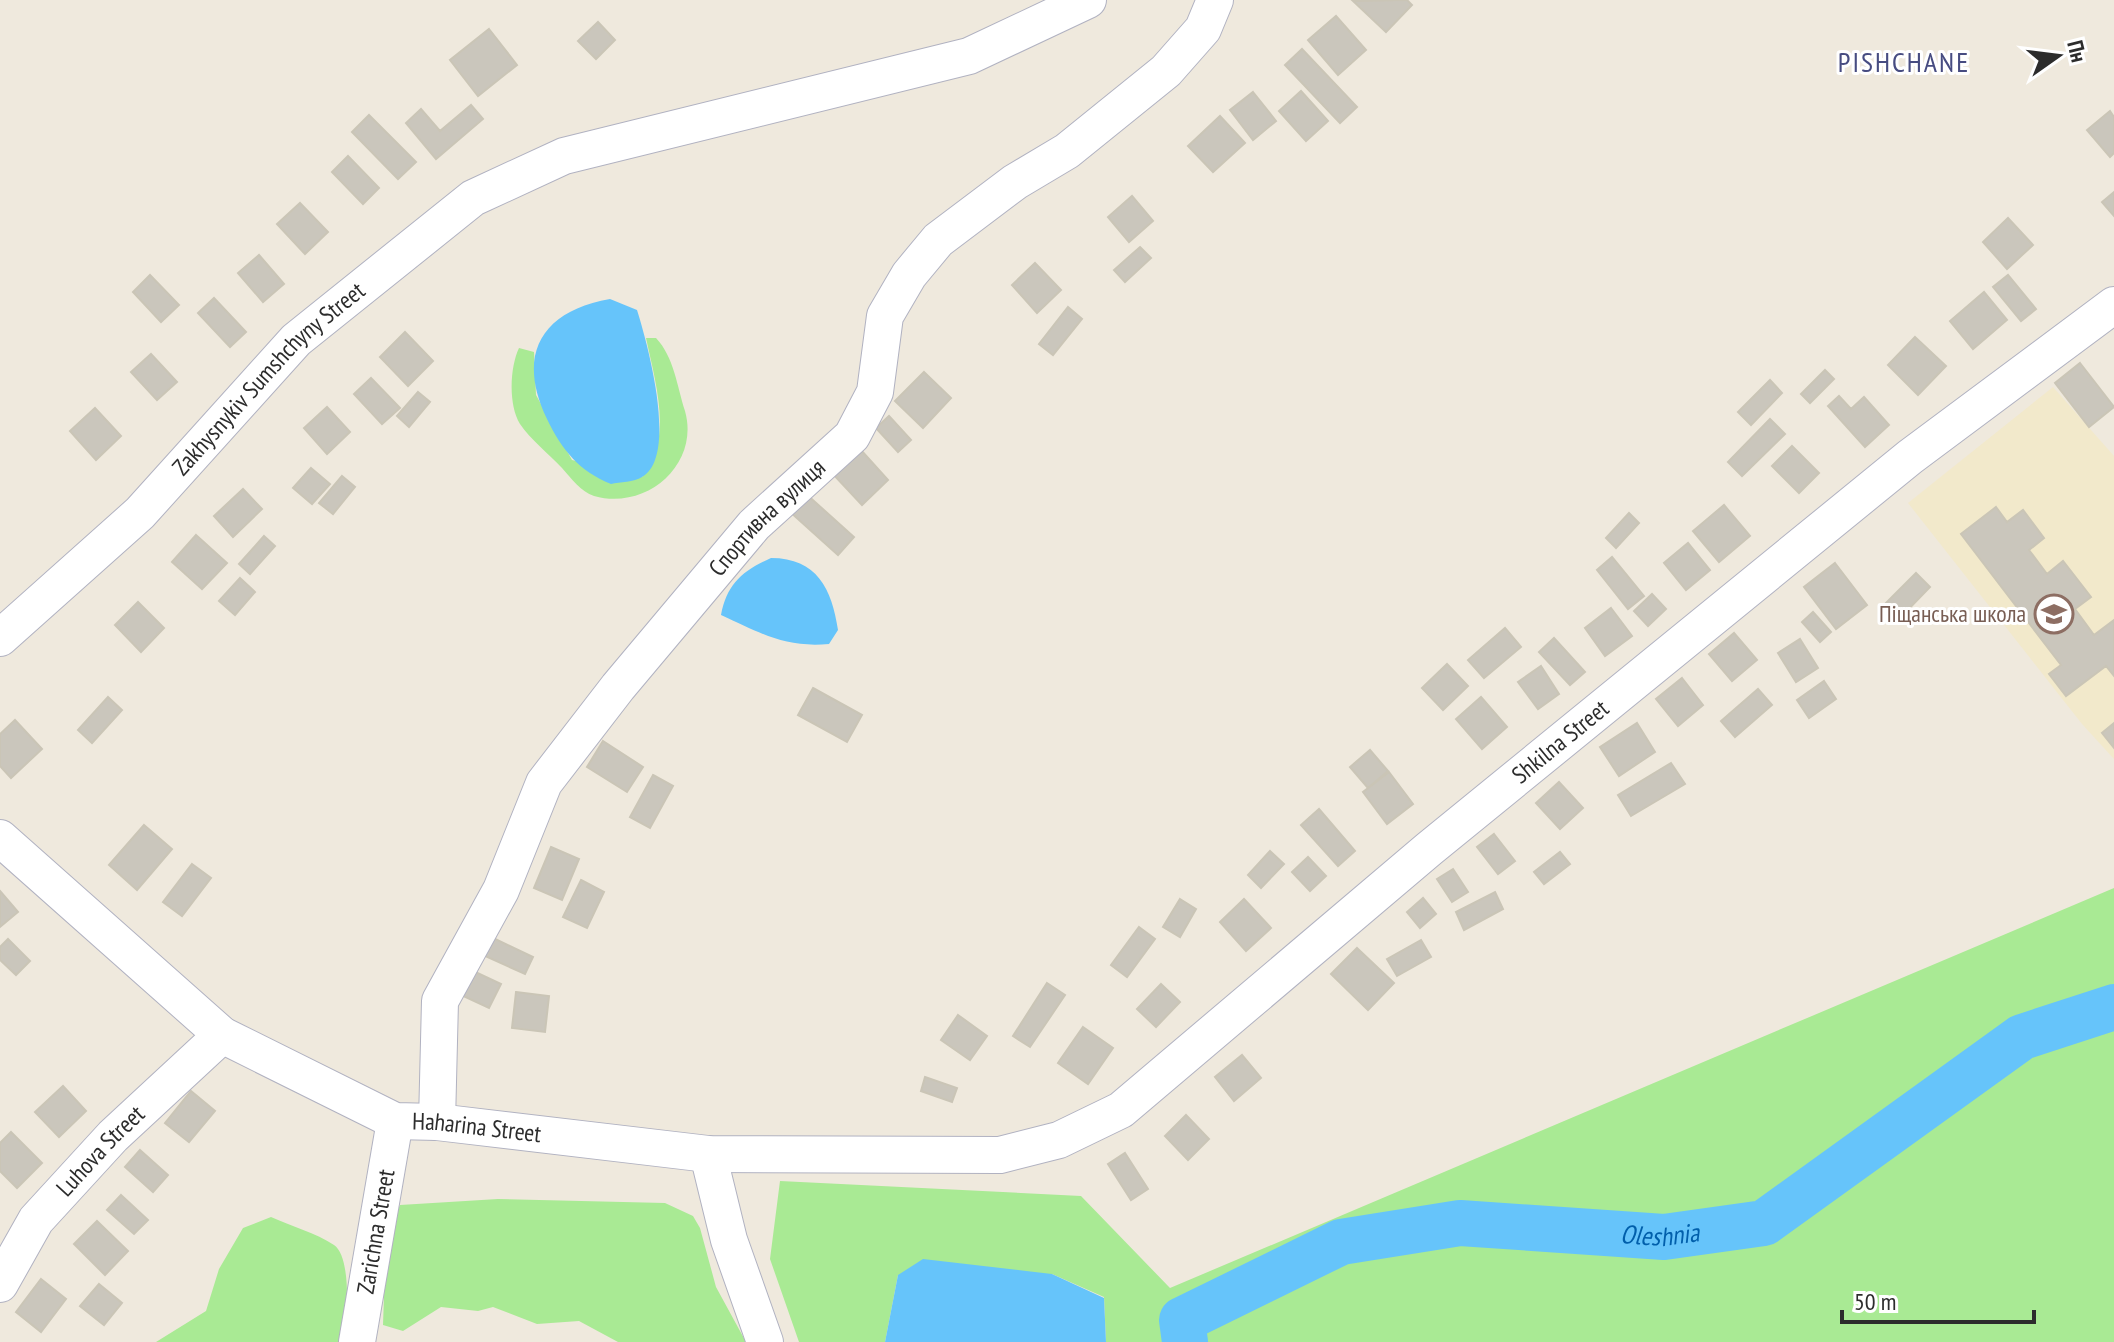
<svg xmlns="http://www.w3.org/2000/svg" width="2114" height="1342" viewBox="0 0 2114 1342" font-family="'PT Sans Narrow',sans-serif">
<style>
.education{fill:#f2e9cb}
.green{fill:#a9ea94}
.water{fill:#66c4fa}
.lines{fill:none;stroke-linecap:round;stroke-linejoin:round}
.river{stroke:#66c4fa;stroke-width:46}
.building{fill:#cac6bc;stroke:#cac5b6;stroke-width:2}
.minor-casing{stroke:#b1b2c1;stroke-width:38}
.minor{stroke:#fff;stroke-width:36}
.labels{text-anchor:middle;stroke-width:6;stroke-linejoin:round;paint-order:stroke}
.street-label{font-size:24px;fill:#2c2c2c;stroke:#fff}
.education-label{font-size:24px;fill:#785e54;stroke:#fff;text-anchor:end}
.water-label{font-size:26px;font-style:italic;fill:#015fab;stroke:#fff}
.quarter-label{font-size:28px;letter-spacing:2px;fill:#474c81;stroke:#fff}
</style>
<rect width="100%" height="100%" fill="#efe9dd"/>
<path class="education" d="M2053 387 2114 456V759L2082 724 1908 503Z"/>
<path class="green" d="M646 338H656C674 357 677 386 685 411 700 464 647 511 594 496 581 492 571 478 562 468 549 454 531 440 520 424 508 404 510 367 519 348L534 352 536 395 572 460 642 477C674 440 655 381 646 338Z
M2114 888V1342H1106L1104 1297 1052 1274 898 1275 885 1342H799L770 1259 780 1181 1081 1196 1170 1288Z
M498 1199 665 1203 693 1216 700 1228 716 1287 746 1342H618L579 1321 537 1324 493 1307 478 1311 441 1307 403 1331 383 1325 386 1239 400 1205Z
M271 1217C291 1226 316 1233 334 1245 352 1257 348 1323 342 1342H156L206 1311 219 1269 243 1228Z"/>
<path class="water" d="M610 299 637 310C647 342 679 456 642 477 634 482 620 482 611 484 579 471 562 450 547 419 516 355 541 311 610 299Z
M771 558C817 558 832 589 838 630L829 644C784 648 761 633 721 615 727 584 742 571 771 558Z
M923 1259 1052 1274 1104 1298 1106 1342H885L898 1275Z"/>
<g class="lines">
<path class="river" id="s1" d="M1185 1342 1182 1320 1341 1242 1460 1223 1664 1237 1764 1223 2022 1037 2114 1007"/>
</g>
<path class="building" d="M1407 0 1412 5 1386 32 1353 1Z
M1336 16 1366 50 1338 75 1308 40Z
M598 22 615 40 596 59 578 41Z
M489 29 517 65 478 96 450 60Z
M1302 49 1357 107 1340 123 1285 65Z
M1301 91 1328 121 1306 141 1279 111Z
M1253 92 1276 121 1253 140 1230 110Z
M471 105 483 119 436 159 406 123 421 109 440 131Z
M2110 111 2114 117V153L2110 157 2087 130Z
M369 115 416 162 398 179 352 132Z
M1220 116 1245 143 1213 172 1188 146Z
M348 156 379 188 363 204 332 172Z
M2114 192V216L2102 202Z
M1132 196 1153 221 1129 242 1108 217Z
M300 203 328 232 305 254 277 224Z
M2008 218 2033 245 2007 269 1983 242Z
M1140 247 1151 258 1125 282 1114 270Z
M259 255 284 284 263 302 238 273Z
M1035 263 1061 290 1037 313 1012 285Z
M150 275 179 305 161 322 133 292Z
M2008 275 2036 309 2021 321 1993 287Z
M1984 292 2007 320 1973 349 1950 321Z
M214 298 246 332 230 347 198 313Z
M1068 307 1082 319 1053 355 1039 344Z
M405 332 433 361 408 386 380 357Z
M1915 337 1946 366 1918 395 1888 365Z
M151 354 177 382 157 400 131 372Z
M2080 363 2114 407 2089 427 2055 383Z
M1825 370 1834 379 1810 403 1801 394Z
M924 372 951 398 923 428 895 401Z
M371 378 400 408 382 424 354 394Z
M1770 380 1782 393 1751 425 1738 412Z
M418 392 430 402 409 427 397 416Z
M1839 396 1851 409 1864 397 1889 425 1865 447 1828 406Z
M327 407 350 432 327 454 304 428Z
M95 408 121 436 96 460 70 431Z
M889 416 911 440 898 452 876 428Z
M1770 419 1785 434 1742 476 1728 462Z
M1792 446 1819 473 1799 493 1772 466Z
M860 449 888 480 862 505 833 474Z
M311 468 330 484 312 504 293 488Z
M342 476 355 487 333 514 319 503Z
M243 489 262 509 233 537 214 516Z
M805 493 854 537 838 555 789 511Z
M1724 505 1750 536 1719 562 1693 531Z
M1996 507 2007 522 2023 510 2044 538 2029 550 2047 574 2063 561 2091 597 2075 609 2094 635 2114 620V676L2106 666 2066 696 2049 674 2061 665 1961 534Z
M1629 513 1639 523 1616 548 1606 538Z
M196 535 227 563 202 589 172 562Z
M264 536 275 546 250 574 239 564Z
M1688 543 1710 570 1686 590 1664 563Z
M1612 557 1644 596 1628 609 1597 570Z
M1835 563 1867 605 1836 629 1804 587Z
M1916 573 1930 587 1895 623 1880 609Z
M240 578 255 592 235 615 219 601Z
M1652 594 1666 609 1648 626 1634 611Z
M138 602 164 628 141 652 115 625Z
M1611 608 1632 636 1605 656 1585 628Z
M1813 612 1831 632 1820 642 1802 622Z
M1505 628 1521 647 1484 678 1468 660Z
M1734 633 1757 660 1732 681 1709 654Z
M1554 638 1585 672 1570 685 1539 652Z
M1800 639 1818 668 1796 682 1778 653Z
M1447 664 1468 686 1443 710 1422 688Z
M1541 666 1559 694 1538 709 1518 682Z
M1682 678 1703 705 1678 726 1656 699Z
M1824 681 1836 699 1809 718 1797 700Z
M813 688 862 715 847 742 798 715Z
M1758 689 1772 705 1735 737 1721 721Z
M108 697 122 710 92 743 78 730Z
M1481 697 1507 727 1482 749 1456 719Z
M15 720 42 749 11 778 0 766V734Z
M1637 723 1655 752 1619 776 1600 747Z
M2114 723V748L2102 733Z
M603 741 643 767 627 792 587 767Z
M1370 750 1388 771 1368 788 1350 767Z
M1671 763 1685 784 1631 816 1618 795Z
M1389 772 1413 804 1387 824 1363 792Z
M653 775 673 786 650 828 630 817Z
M1559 782 1583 808 1560 829 1536 803Z
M1319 809 1355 851 1338 866 1301 825Z
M144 825 172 849 137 890 109 865Z
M1494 834 1515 861 1498 874 1477 847Z
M551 847 579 859 562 900 534 888Z
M1270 851 1284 864 1261 888 1248 875Z
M1560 852 1570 864 1544 884 1534 872Z
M1308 857 1326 876 1310 891 1292 872Z
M192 864 211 878 182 916 163 902Z
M1453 869 1468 892 1452 902 1437 879Z
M581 880 604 892 587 928 563 917Z
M0 891 18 912 0 927Z
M1495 892 1503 909 1464 930 1456 912Z
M1423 898 1436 914 1420 928 1407 912Z
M1180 899 1196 909 1180 937 1163 927Z
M1244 899 1271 928 1246 951 1220 922Z
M1139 927 1155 939 1127 977 1111 965Z
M491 937 533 957 525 974 483 955Z
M8 939 30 961 16 975 0 960V947Z
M1421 940 1431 957 1397 976 1387 959Z
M1357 948 1394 983 1368 1010 1331 974Z
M471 970 501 984 489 1008 459 994Z
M1047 983 1065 995 1030 1047 1013 1036Z
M1161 984 1180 1002 1156 1027 1137 1009Z
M516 992 549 996 545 1032 512 1028Z
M958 1015 987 1036 970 1060 941 1040Z
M1083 1027 1113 1048 1088 1084 1058 1063Z
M1242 1055 1261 1078 1234 1101 1215 1077Z
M925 1077 957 1088 952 1102 921 1091Z
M63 1086 86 1111 59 1137 35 1112Z
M191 1091 215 1111 189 1142 165 1123Z
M1186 1115 1209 1139 1188 1160 1165 1136Z
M11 1132 42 1163 17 1188 0 1171V1143Z
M140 1150 168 1175 153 1192 125 1167Z
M1125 1153 1148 1189 1131 1200 1108 1164Z
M121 1195 148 1220 134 1234 107 1210Z
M97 1221 128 1251 105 1275 74 1244Z
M41 1279 66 1299 41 1332 16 1312Z
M99 1284 122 1303 104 1325 80 1306Z"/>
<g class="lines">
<defs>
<g id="minor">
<path id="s2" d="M0 638 140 513 296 340 473 198 564 156 969 56 1088 0"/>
<path id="s3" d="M0 838 222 1035 395 1121 437 1122 708 1154 1000 1155 1059 1140 1121 1110 1429 849 1910 457 2114 305"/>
<path id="s4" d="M437 1122 440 1001 501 890 544 783 618 687 754 525 852 436 875 392 885 316 909 275 938 240 1015 182 1067 151 1166 71 1203 29 1215 0"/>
<path d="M708 1154 729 1240 765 1342"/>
<path id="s5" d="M0 1284 36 1220 113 1136 222 1035"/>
<path id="s6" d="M357 1342 395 1121"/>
</g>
</defs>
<use href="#minor" class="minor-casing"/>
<use href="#minor" class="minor"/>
</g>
<defs>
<symbol id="school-ring" viewBox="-11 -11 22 22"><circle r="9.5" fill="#fff" stroke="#8d6e63" stroke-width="1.5"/><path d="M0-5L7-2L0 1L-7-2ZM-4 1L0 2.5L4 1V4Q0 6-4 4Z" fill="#8d6e63"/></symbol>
</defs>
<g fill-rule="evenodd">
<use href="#school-ring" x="2032" y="592" width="44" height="44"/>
</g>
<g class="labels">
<g class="street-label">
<text dy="8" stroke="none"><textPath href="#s2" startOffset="374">Zakhysnykiv Sumshchyny Street</textPath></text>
<text dy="8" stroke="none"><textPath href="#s4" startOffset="710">Спортивна вулиця</textPath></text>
<text dy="8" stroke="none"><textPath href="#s3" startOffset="1800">Shkilna Street</textPath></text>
<text dy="8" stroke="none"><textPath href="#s3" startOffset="572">Haharina Street</textPath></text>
<text dy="8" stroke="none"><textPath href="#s5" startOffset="168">Luhova Street</textPath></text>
<text dy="8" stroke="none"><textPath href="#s6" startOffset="112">Zarichna Street</textPath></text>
</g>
<g class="education-label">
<text x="2026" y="622">Піщанська школа</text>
</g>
<g class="water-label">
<text dy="9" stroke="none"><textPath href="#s1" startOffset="520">Oleshnia</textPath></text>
</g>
<g class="quarter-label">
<text x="1904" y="72">PISHCHANE</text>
</g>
</g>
<g transform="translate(2058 56) rotate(76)" stroke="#ffffff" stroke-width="6" paint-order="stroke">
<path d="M0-6L14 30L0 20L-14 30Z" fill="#2c2c2c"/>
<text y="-12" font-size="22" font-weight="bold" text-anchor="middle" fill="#2c2c2c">Пн</text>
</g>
<path d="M1842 1310v12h192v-12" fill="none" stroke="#2c2c2c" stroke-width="4"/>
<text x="1854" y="1310" font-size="24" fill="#2c2c2c" stroke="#ffffff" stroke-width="6" paint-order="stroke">50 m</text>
</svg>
